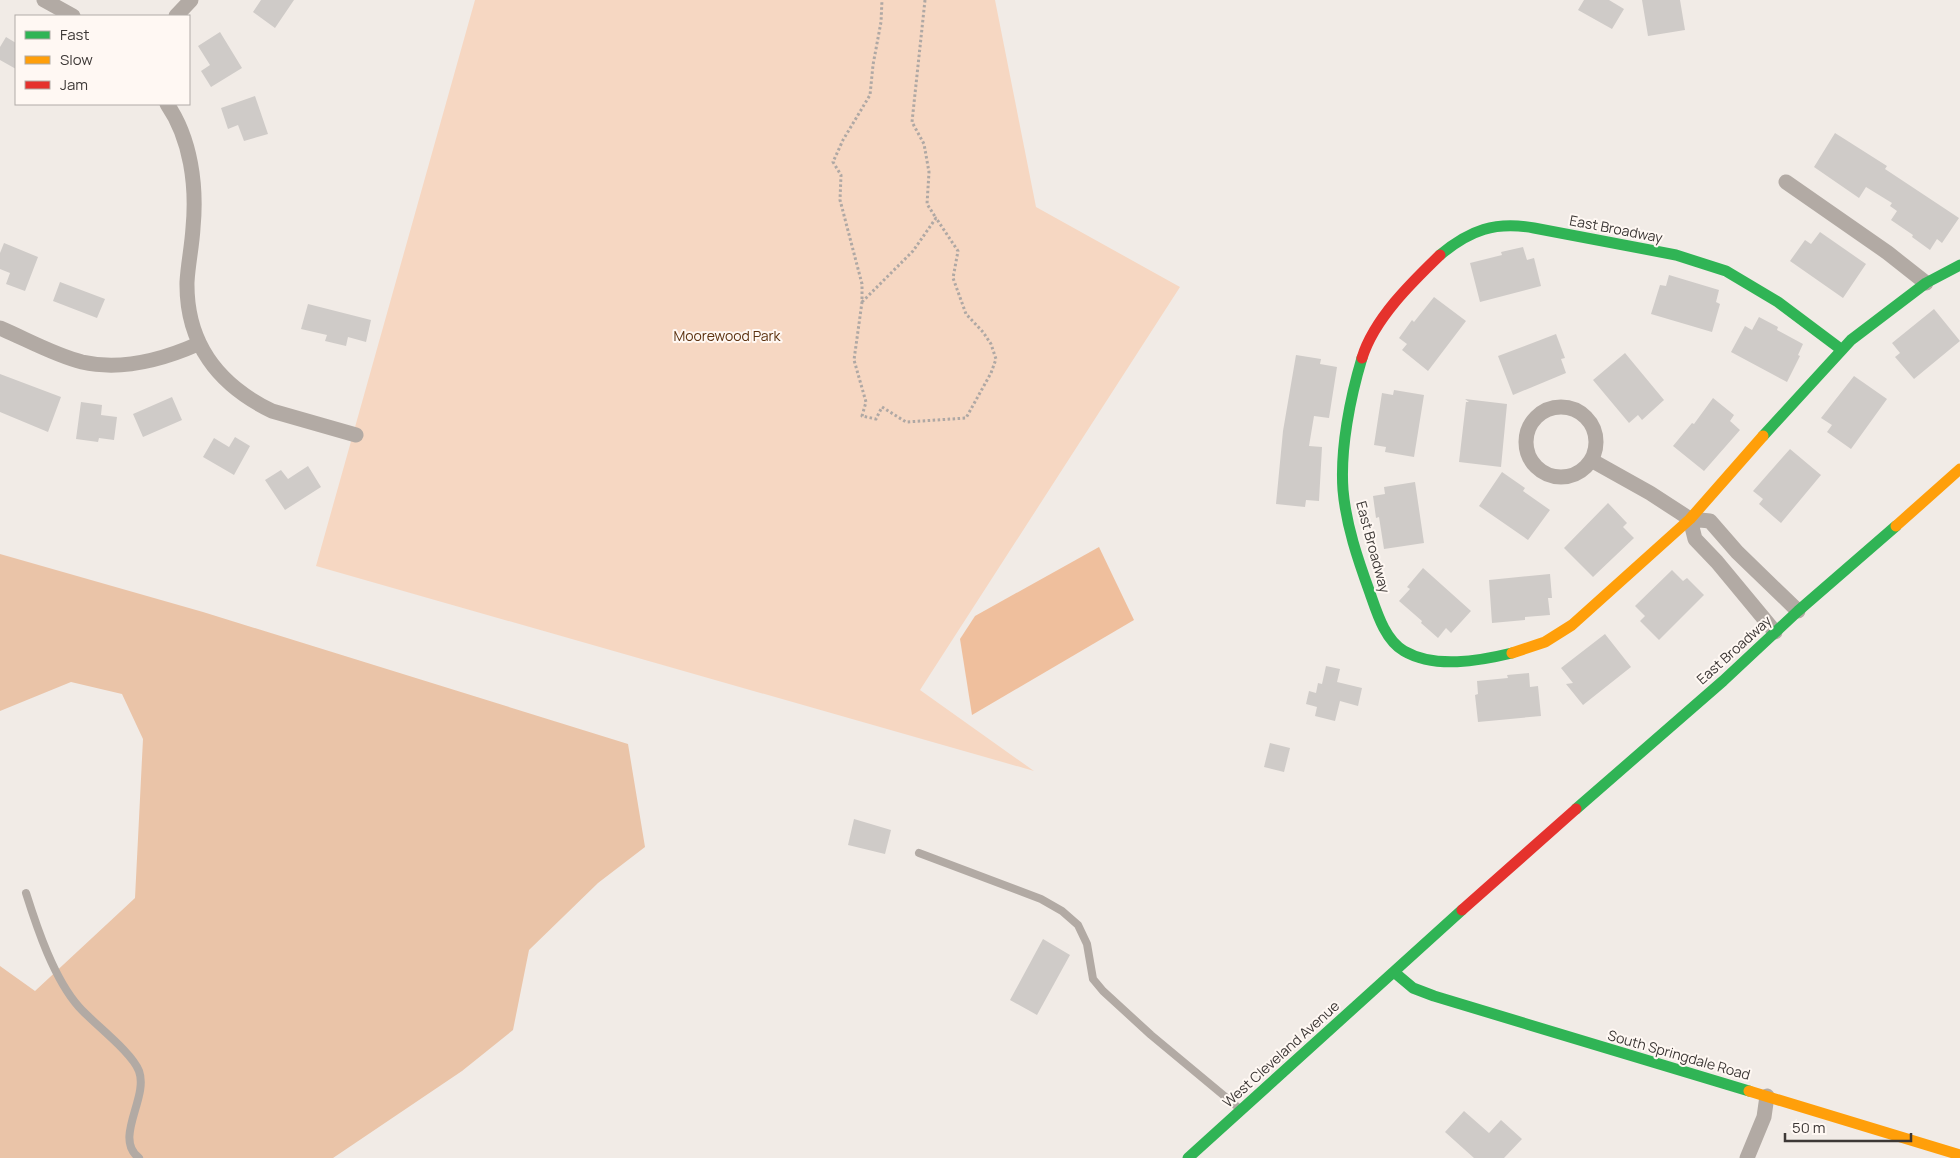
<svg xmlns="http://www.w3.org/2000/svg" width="1960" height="1158" viewBox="0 0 1960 1158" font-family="Manrope,sans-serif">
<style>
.green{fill:#f6d7c2}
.forest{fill:#eac4a8}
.water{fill:#efbf9d}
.building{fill:#cfcbc8}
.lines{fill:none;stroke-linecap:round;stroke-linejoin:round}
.path{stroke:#afa8a4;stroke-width:3;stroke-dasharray:2.5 2.5;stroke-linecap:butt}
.lane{stroke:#b2aaa4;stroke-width:8}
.street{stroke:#b2aaa4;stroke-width:15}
.fast{stroke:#30b455;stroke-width:11}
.slow{stroke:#ff9f0a;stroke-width:11}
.jam{stroke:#e5322d;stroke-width:11}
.labels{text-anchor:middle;stroke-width:4;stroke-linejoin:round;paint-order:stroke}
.street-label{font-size:14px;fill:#3d3836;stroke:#fff8f3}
.park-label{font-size:14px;fill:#5c310f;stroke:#fff8f3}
</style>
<rect width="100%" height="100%" fill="#f1ebe6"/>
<path class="green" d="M475 0H995L1036 207 1180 287 920 690 1034 771 316 566Z"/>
<path class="forest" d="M0 554 203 612 628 744 645 847 598 883 529 950 513 1030 462 1071 333 1158H0V966L35 991 135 898 143 739 122 694 71 682 0 711Z"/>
<path class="water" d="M1099 547 1134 620 972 715 960 639 975 616Z"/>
<path class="building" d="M261 0H294L275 28 253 12Z
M1584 0H1609L1624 9 1612 29 1578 10Z
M1642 0H1680L1685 30 1648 36Z
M220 32 242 68 211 87 201 71 210 65 198 46Z
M6 37 16 43V69L0 60V47Z
M255 96 268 134 244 141 238 125 228 129 221 108Z
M1835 133 1887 166 1885 169 1959 218 1942 243 1937 239 1930 250 1912 237 1913 235 1891 220 1897 211 1890 206 1892 203 1866 187 1859 198 1814 167Z
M1820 232 1866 264 1843 298 1790 261 1805 240 1811 244Z
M4 243 38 257 25 291 6 284 10 273 0 269V253Z
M1523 247 1527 260 1534 258 1541 286 1480 302 1470 263 1502 255 1501 252Z
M1669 275 1719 290 1716 302 1720 304 1712 332 1651 314 1660 285 1666 286Z
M60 282 105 299 97 318 53 301Z
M1434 297 1466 321 1428 371 1402 350 1407 344 1399 338 1412 320 1414 322Z
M308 304 371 320 366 342 348 337 346 346 325 341 327 335 301 329Z
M1934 309 1960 341 1914 379 1895 357 1900 353 1892 343Z
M1759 317 1778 327 1777 330 1803 344 1798 355 1800 356 1787 382 1731 352 1745 326 1752 330Z
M1556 334 1565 358 1561 359 1566 373 1513 395 1498 356Z
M1625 353 1664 400 1642 420 1638 415 1629 423 1593 380Z
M1296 355 1321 359 1320 364 1337 367 1329 418 1314 416 1309 446 1322 447 1319 501 1306 500 1305 507 1276 504 1283 431Z
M0 374 61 397 48 432 0 412Z
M1854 376 1887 399 1851 449 1827 432 1832 425 1821 418Z
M1394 390 1424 395 1414 457 1385 452 1386 447 1374 445 1382 393 1393 395Z
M172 397 182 420 143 437 133 414Z
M1713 398 1734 415 1730 421 1740 430 1704 471 1673 446 1692 423 1694 424Z
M1465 399 1507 404 1501 467 1459 462 1466 402H1469Z
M81 402 102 405 101 415 117 417 114 440 99 438 98 442 76 439Z
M235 437 250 446 234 475 203 457 214 438 229 447Z
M1790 449 1821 475 1781 523 1759 504 1763 499 1753 491Z
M308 466 321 487 285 510 265 480 281 470 288 479Z
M1502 472 1525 488 1523 491 1550 510 1528 540 1479 506Z
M1415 482 1424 543 1384 549 1379 517 1376 518 1373 496 1385 494 1384 487Z
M1608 503 1627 523 1623 527 1634 538 1593 577 1564 548Z
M1423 568 1471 611 1451 633 1446 628 1438 638 1421 623 1422 621 1399 601 1410 589 1407 587Z
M1672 570 1683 581 1687 578 1704 595 1659 640 1640 621 1645 616 1635 606Z
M1550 574 1552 598H1548L1550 615 1525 617V620L1492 623 1489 580Z
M1605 634 1631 667 1583 705 1566 684 1573 683 1561 668Z
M1326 666 1340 669 1337 682 1362 688 1358 706 1340 701 1335 721 1315 716 1317 707 1306 704 1309 691 1316 693 1318 683 1322 684Z
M1529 673 1530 687 1538 686 1541 716 1478 722 1475 695 1478 694 1477 681 1508 678 1507 675Z
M1270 743 1290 748 1284 772 1264 767Z
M854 819 891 830 885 854 848 845Z
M1043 939 1070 955 1037 1015 1010 1000Z
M1464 1111 1489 1133 1501 1120 1522 1139 1504 1158H1474L1445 1132Z"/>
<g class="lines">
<path class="path" d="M925 0 912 122 924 144 929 172 927 204 936 218
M862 302 913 251 936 218 958 251 953 278 966 314 983 332 991 344 996 359 991 373 966 418 906 422 882 407 876 419 862 416 866 402 854 360 862 302V284L840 200 841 175 833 162 843 140 870 95 873 65 881 22 882 0"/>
<path class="lane" d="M919 853 1041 899 1062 911 1078 925 1087 944 1093 979 1103 991 1151 1035 1240 1109
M26 893C37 928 54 979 79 1007 93 1023 132 1052 139 1071 149 1098 113 1138 139 1158"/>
<path class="street" d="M44 0 73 16
M176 16 191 0
M167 104C191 139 197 186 193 228 192 246 188 264 187 282 186 343 218 385 272 411L356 435
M1786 182 1888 253 1926 283
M0 328C26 339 54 355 82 362 122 371 162 360 198 344
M1526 442a35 35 0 1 1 70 0a35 35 0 1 1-70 0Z
M1591 460 1650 493 1690 519 1710 521 1737 552 1798 611
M1690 519 1695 539 1717 562 1775 632
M1747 1158 1764 1117 1767 1096"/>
<path class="fast" d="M1440 255C1470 230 1495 221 1534 228L1676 255 1726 271 1778 302 1842 350
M1362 358C1350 398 1340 449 1343 490 1346 525 1358 560 1370 593 1377 613 1385 640 1404 651 1435 669 1479 661 1512 653
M1763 436 1851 340 1926 283 1960 265
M1576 809 1723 681 1798 611 1896 526
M1394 972 1413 988 1434 996 1749 1091
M1188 1158 1462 910"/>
<path class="slow" d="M1896 526 1960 469
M1512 653 1545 642 1572 625 1690 519 1763 436
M1749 1091 1960 1155"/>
<path class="jam" d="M1362 358C1374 319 1411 283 1440 255
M1462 910 1576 809"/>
</g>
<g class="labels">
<g class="street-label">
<text transform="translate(1616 229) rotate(11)" y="5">East Broadway</text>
<text transform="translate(1373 547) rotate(75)" y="5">East Broadway</text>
<text transform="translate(1734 650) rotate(-42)" y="5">East Broadway</text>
<text transform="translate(1281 1054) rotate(-42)" y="5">West Cleveland Avenue</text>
<text transform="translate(1679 1055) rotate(16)" y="5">South Springdale Road</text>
</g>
<g class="park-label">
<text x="727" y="341">Moorewood Park</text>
</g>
</g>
<rect x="15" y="15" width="175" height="90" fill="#fff8f3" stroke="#b1aba7"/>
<rect x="25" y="31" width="25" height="8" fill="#30b455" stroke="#b1aba7"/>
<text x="60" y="40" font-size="15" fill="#3d3836">Fast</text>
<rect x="25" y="56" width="25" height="8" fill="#ff9f0a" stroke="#b1aba7"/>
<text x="60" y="65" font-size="15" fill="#3d3836">Slow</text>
<rect x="25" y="81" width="25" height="8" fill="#e5322d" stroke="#b1aba7"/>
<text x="60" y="90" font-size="15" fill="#3d3836">Jam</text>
<path d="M1785 1133v8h126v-8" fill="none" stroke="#3d3836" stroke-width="2.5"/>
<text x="1792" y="1133" font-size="15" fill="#3d3836" stroke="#fff8f3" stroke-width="4" paint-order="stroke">50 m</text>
</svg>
